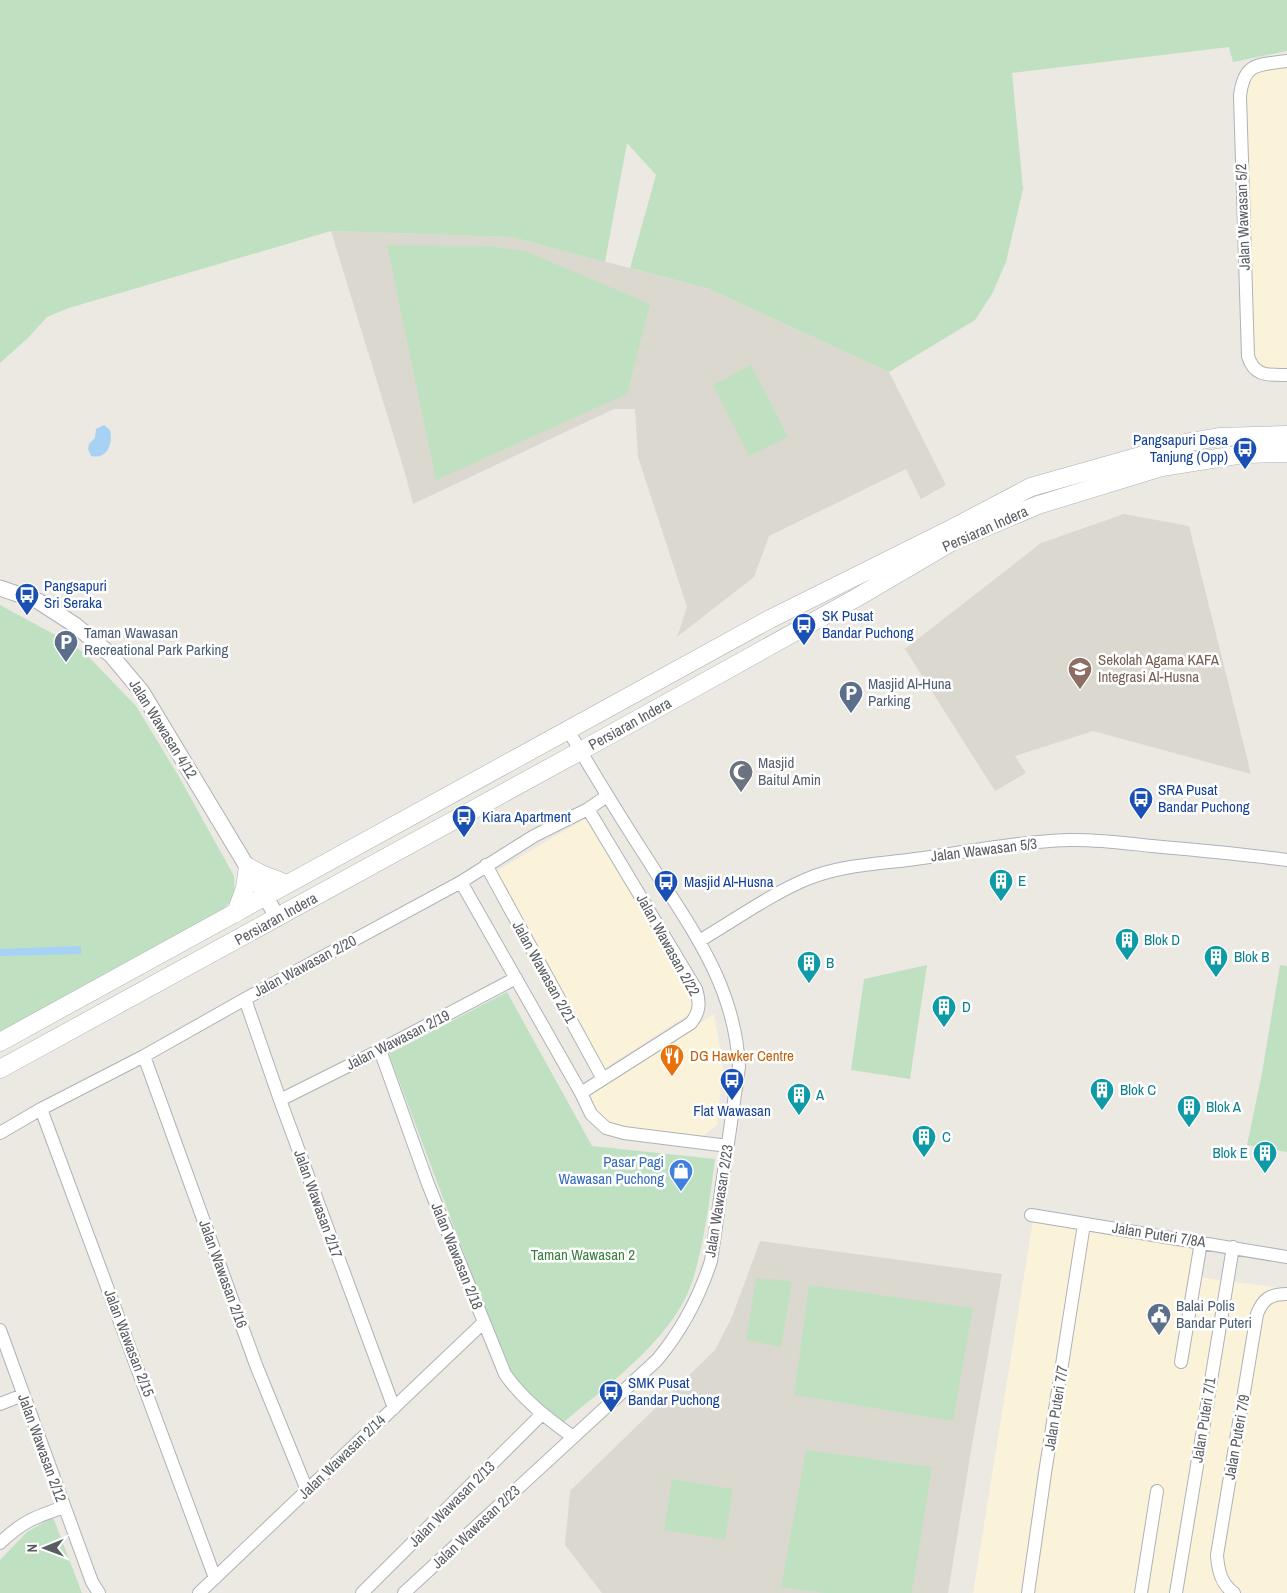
<svg xmlns="http://www.w3.org/2000/svg" width="1287" height="1593" viewBox="0 0 1287 1593" font-family="'Archivo Narrow',sans-serif">
<style>
.commercial{fill:#faf3d9}
.education{fill:#dbd8d0}
.green{fill:#c0e1c1}
.water{fill:#a7d2f6}
.lines{fill:none;stroke-linecap:round;stroke-linejoin:round}
.minor-casing{stroke:#afb2b6;stroke-width:14}
.tertiary-casing{stroke:#afb2b6;stroke-width:17}
.secondary-casing{stroke:#aeb1b6;stroke-width:19}
.minor{stroke:#fff;stroke-width:12}
.tertiary{stroke:#fff;stroke-width:15}
.secondary{stroke:#fff;stroke-width:18}
.labels{text-anchor:middle;stroke-width:5;stroke-linejoin:round;paint-order:stroke}
.street-label{font-size:15px;fill:#5a5d61;stroke:#fff}
.transit-label{font-size:15px;fill:#164399;stroke:#fff;text-anchor:start}
.service-label{font-size:15px;fill:#4e5e75;stroke:#fff;text-anchor:start}
.education-label{font-size:15px;fill:#785e54;stroke:#fff;text-anchor:start}
.worship-label{font-size:15px;fill:#5b616d;stroke:#fff;text-anchor:start}
.culture-label{font-size:15px;fill:#0d838f;stroke:#fff;text-anchor:start}
.food-label{font-size:15px;fill:#c56008;stroke:#fff;text-anchor:start}
.shop-label{font-size:15px;fill:#366cbe;stroke:#fff;text-anchor:end}
.park-label{font-size:15px;fill:#3c7e40;stroke:#fff}
</style>
<rect width="100%" height="100%" fill="#ebe9e2"/>
<path class="commercial" d="M1287 66V369H1268L1261 366 1253 356 1245 93 1248 79 1254 72Z
M588 817 693 994 694 1011 604 1069 495 872Z
M714 1014 723 1066 717 1125 700 1138 612 1126 599 1117 587 1094Z
M1033 1220 1197 1246 1192 1276 1287 1289V1593H973Z"/>
<path class="education" d="M331 231 512 237 709 289 889 372 946 485 921 499 906 469 769 536 754 577 677 637 687 607 638 457 635 409H614L413 504 405 473Z
M1124 514 1189 526 1251 774 1093 731 1015 756 1026 773 995 791 905 649 1041 543Z
M760 1241 1002 1274 971 1451 948 1593H602L565 1545 570 1491 715 1350 732 1317Z"/>
<path class="green" d="M0 0H1287V51L1233 62 1229 47 1012 73 1023 189 1006 262 992 294 975 320 889 372 709 289 630 268 656 175 627 143 605 262 512 237 331 231 69 308 47 317 28 338 0 363Z
M387 245 489 246 525 251 650 304 627 394 436 480Z
M751 365 788 437 749 456 713 385Z
M0 605 50 632 85 653 136 706 178 775 234 876C235 895 235 898 221 911L0 1032Z
M927 965 910 1079 851 1070 864 979Z
M1280 965 1287 966V1152L1247 1145 1262 1073Z
M507 992 592 1146 715 1159C710 1198 705 1238 694 1276 677 1336 610 1383 564 1422L528 1397 508 1371 389 1054Z
M756 1278 792 1281 781 1347 746 1340Z
M809 1285 973 1308 953 1421 794 1395Z
M806 1450 932 1467 912 1593H825L781 1587Z
M672 1479 733 1489 725 1540 664 1530Z
M53 1517 82 1593H0V1560L27 1532Z"/>
<path class="water" d="M104 425 110 430C113 443 108 460 91 456L88 449 89 444 95 438 96 429Z
M81 946V954L0 956V949Z"/>
<g class="lines">
<defs>
<path id="minor" d="M1287 61C1258 65 1244 62 1240 96L1248 356C1254 377 1269 375 1287 375
M486 865 603 1079
M461 882 581 1093 591 1114 606 1128 624 1133 728 1146
M699 941C733 921 771 894 807 879 840 865 879 864 915 859 965 852 1017 842 1069 840 1096 839 1124 843 1152 846 1197 850 1242 854 1287 860
M245 999 280 1100 394 1408
M380 1050 428 1184 505 1374C523 1400 547 1418 573 1437
M144 1056 256 1365 307 1490
M581 1093 691 1023C700 1012 700 1002 696 989L588 809
M280 1100 380 1050 516 978
M41 1109 215 1578
M0 1133 41 1109 144 1056 245 999 461 882 534 836 588 809 607 796
M1031 1215 1287 1257
M0 1330 92 1582 99 1593
M1181 1362 1201 1242
M0 1404 23 1395
M0 1543C23 1521 35 1517 64 1507
M199 1593 484 1322
M362 1593 542 1414
M404 1593 657 1360C682 1330 699 1298 711 1261L739 1067C735 984 690 927 648 860 620 817 594 774 568 730
M1028 1593 1045 1473 1084 1224
M1141 1593 1157 1491
M1176 1593 1233 1247
M1234 1593C1221 1584 1218 1570 1217 1555L1257 1314C1263 1299 1270 1294 1287 1294"/>
<path id="tertiary" d="M0 588 38 601 75 625 111 655 142 692 278 918"/>
<path id="secondary" d="M236 913 245 888 248 867 263 875 287 884
M0 1042 770 619 953 528 1031 487 1190 442 1219 437 1287 435
M0 1069 604 738 856 598 953 541 1038 505 1162 467 1243 454 1287 453"/>
</defs>
<use href="#minor" class="minor-casing"/>
<use href="#tertiary" class="tertiary-casing"/>
<use href="#secondary" class="secondary-casing"/>
<use href="#minor" class="minor"/>
<use href="#tertiary" class="tertiary"/>
<use href="#secondary" class="secondary"/>
</g>
<defs>
<symbol id="bus-pin" viewBox="-11 -11 22 30"><path d="M0 17L-7.5 6A9.5 9.5 0 1 1 7.5 6Z" fill="#1a4fb4" stroke="#fff"/><path d="M-5-6H5V4H4V6H2V4H-2V6H-4V4H-5ZM-3.5-4V0h7V-4ZM-3.5 1.2v1.5H-2V1.2ZM2 1.2v1.5H3.5V1.2Z" fill="#fff"/></symbol>
<symbol id="parking-pin" viewBox="-11 -11 22 30"><path d="M0 17L-7.5 6A9.5 9.5 0 1 1 7.5 6Z" fill="#5c6f8a" stroke="#fff"/><path d="M-3.5-5.5H1a3.5 3.5 0 0 1 0 7H-1V5.5H-3.5ZM-1-3.4V-.6H.8a1.4 1.4 0 0 0 0-2.8Z" fill="#fff"/></symbol>
<symbol id="school-pin" viewBox="-11 -11 22 30"><path d="M0 17L-7.5 6A9.5 9.5 0 1 1 7.5 6Z" fill="#8d6e63" stroke="#fff"/><path d="M0-5L7-2L0 1L-7-2ZM-4 1L0 2.5L4 1V4Q0 6-4 4Z" fill="#fff"/></symbol>
<symbol id="mosque-pin" viewBox="-11 -11 22 30"><path d="M0 17L-7.5 6A9.5 9.5 0 1 1 7.5 6Z" fill="#6b7280" stroke="#fff"/><path d="M3.5-4.9A6 6 0 1 0 3.5 4.9A5 5 0 1 1 3.5-4.9Z" fill="#fff"/></symbol>
<symbol id="building-pin" viewBox="-11 -11 22 30"><path d="M0 17L-7.5 6A9.5 9.5 0 1 1 7.5 6Z" fill="#0f9aa8" stroke="#fff"/><path d="M-4-6H4V6H1V3H-1V6H-4ZM-2.5-4.3h1.7v1.8h-1.7ZM.8-4.3h1.7v1.8H.8ZM-2.5-1h1.7V.8h-1.7ZM.8-1h1.7V.8H.8Z" fill="#fff"/></symbol>
<symbol id="restaurant-pin" viewBox="-11 -11 22 30"><path d="M0 17L-7.5 6A9.5 9.5 0 1 1 7.5 6Z" fill="#e8710a" stroke="#fff"/><path d="M-5-6h1v4h1v-4h1v4h1v-4h1v5L-1.5 .5V6h-2V.5L-5-1ZM5-6V6H3V1.5H1.5Q1.5-4 5-6Z" fill="#fff"/></symbol>
<symbol id="shop-pin" viewBox="-11 -11 22 30"><path d="M0 17L-7.5 6A9.5 9.5 0 1 1 7.5 6Z" fill="#3f7fe0" stroke="#fff"/><path d="M-5-2.5h2.3a2.7 3.5 0 0 1 5.4 0H5L5.5 6h-11ZM-1.5-2.5h3a1.5 2.3 0 0 0-3 0Z" fill="#fff"/></symbol>
<symbol id="civic-pin" viewBox="-11 -11 22 30"><path d="M0 17L-7.5 6A9.5 9.5 0 1 1 7.5 6Z" fill="#5c6f8a" stroke="#fff"/><path d="M-.6-6.5H3V-4.5H.6V-3L4-1V1h2V6H-6V1h2V-1L-.6-3ZM-1.2 2.5V6h2.4V2.5Z" fill="#fff"/></symbol>
</defs>
<g fill-rule="evenodd">
<use href="#bus-pin" x="1231" y="435" width="28" height="38"/>
<use href="#bus-pin" x="13" y="581" width="28" height="38"/>
<use href="#bus-pin" x="790" y="611" width="28" height="38"/>
<use href="#parking-pin" x="52" y="628" width="28" height="38"/>
<use href="#school-pin" x="1066" y="655" width="28" height="38"/>
<use href="#parking-pin" x="837" y="679" width="28" height="38"/>
<use href="#mosque-pin" x="727" y="758" width="28" height="38"/>
<use href="#bus-pin" x="1127" y="785" width="28" height="38"/>
<use href="#bus-pin" x="450" y="803" width="28" height="38"/>
<use href="#building-pin" x="987" y="867" width="28" height="38"/>
<use href="#bus-pin" x="652" y="868" width="28" height="38"/>
<use href="#building-pin" x="1113" y="926" width="28" height="38"/>
<use href="#building-pin" x="1202" y="943" width="28" height="38"/>
<use href="#building-pin" x="795" y="949" width="28" height="38"/>
<use href="#building-pin" x="930" y="993" width="28" height="38"/>
<use href="#restaurant-pin" x="658" y="1042" width="28" height="38"/>
<use href="#bus-pin" x="718" y="1066" width="28" height="38"/>
<use href="#building-pin" x="1088" y="1076" width="28" height="38"/>
<use href="#building-pin" x="785" y="1081" width="28" height="38"/>
<use href="#building-pin" x="1175" y="1093" width="28" height="38"/>
<use href="#building-pin" x="910" y="1123" width="28" height="38"/>
<use href="#building-pin" x="1251" y="1139" width="28" height="38"/>
<use href="#shop-pin" x="667" y="1157" width="28" height="38"/>
<use href="#civic-pin" x="1145" y="1301" width="28" height="38"/>
<use href="#bus-pin" x="597" y="1378" width="28" height="38"/>
</g>
<g class="labels">
<g class="street-label">
<text transform="translate(1243 217) rotate(-92)" y="5">Jalan Wawasan 5/2</text>
<text transform="translate(985 529) rotate(-24)" y="5">Persiaran Indera</text>
<text transform="translate(630 724) rotate(-29)" y="5">Persiaran Indera</text>
<text transform="translate(163 729) rotate(58)" y="5">Jalan Wawasan 4/12</text>
<text transform="translate(984 850) rotate(-7)" y="5">Jalan Wawasan 5/3</text>
<text transform="translate(276 919) rotate(-29)" y="5">Persiaran Indera</text>
<text transform="translate(668 945) rotate(61)" y="5">Jalan Wawasan 2/22</text>
<text transform="translate(305 966) rotate(-28)" y="5">Jalan Wawasan 2/20</text>
<text transform="translate(544 972) rotate(61)" y="5">Jalan Wawasan 2/21</text>
<text transform="translate(398 1040) rotate(-27)" y="5">Jalan Wawasan 2/19</text>
<text transform="translate(719 1201) rotate(-81)" y="5">Jalan Wawasan 2/23</text>
<text transform="translate(318 1204) rotate(70)" y="5">Jalan Wawasan 2/17</text>
<text transform="translate(1159 1235) rotate(9)" y="5">Jalan Puteri 7/8A</text>
<text transform="translate(457 1256) rotate(68)" y="5">Jalan Wawasan 2/18</text>
<text transform="translate(223 1274) rotate(70)" y="5">Jalan Wawasan 2/16</text>
<text transform="translate(129 1343) rotate(69)" y="5">Jalan Wawasan 2/15</text>
<text transform="translate(1056 1408) rotate(-81)" y="5">Jalan Puteri 7/7</text>
<text transform="translate(1204 1420) rotate(-81)" y="5">Jalan Puteri 7/1</text>
<text transform="translate(1237 1437) rotate(-80)" y="5">Jalan Puteri 7/9</text>
<text transform="translate(42 1448) rotate(70)" y="5">Jalan Wawasan 2/12</text>
<text transform="translate(342 1457) rotate(-44)" y="5">Jalan Wawasan 2/14</text>
<text transform="translate(452 1504) rotate(-45)" y="5">Jalan Wawasan 2/13</text>
<text transform="translate(476 1527) rotate(-43)" y="5">Jalan Wawasan 2/23</text>
</g>
<g class="transit-label">
<text x="1228" y="445" text-anchor="end">Pangsapuri Desa<tspan x="1228" dy="17">Tanjung (Opp)</tspan></text>
<text x="44" y="591">Pangsapuri<tspan x="44" dy="17">Sri Seraka</tspan></text>
<text x="822" y="621">SK Pusat<tspan x="822" dy="17">Bandar Puchong</tspan></text>
<text x="1158" y="795">SRA Pusat<tspan x="1158" dy="17">Bandar Puchong</tspan></text>
<text x="482" y="822">Kiara Apartment</text>
<text x="684" y="887">Masjid Al-Husna</text>
<text x="732" y="1116" text-anchor="middle">Flat Wawasan</text>
<text x="628" y="1388">SMK Pusat<tspan x="628" dy="17">Bandar Puchong</tspan></text>
</g>
<g class="service-label">
<text x="84" y="638">Taman Wawasan<tspan x="84" dy="17">Recreational Park Parking</tspan></text>
<text x="868" y="689">Masjid Al-Huna<tspan x="868" dy="17">Parking</tspan></text>
<text x="1176" y="1311">Balai Polis<tspan x="1176" dy="17">Bandar Puteri</tspan></text>
</g>
<g class="education-label">
<text x="1098" y="665">Sekolah Agama KAFA<tspan x="1098" dy="17">Integrasi Al-Husna</tspan></text>
</g>
<g class="worship-label">
<text x="758" y="768">Masjid<tspan x="758" dy="17">Baitul Amin</tspan></text>
</g>
<g class="culture-label">
<text x="1018" y="886">E</text>
<text x="1144" y="945">Blok D</text>
<text x="1234" y="962">Blok B</text>
<text x="826" y="968">B</text>
<text x="962" y="1012">D</text>
<text x="1120" y="1095">Blok C</text>
<text x="816" y="1100">A</text>
<text x="1206" y="1112">Blok A</text>
<text x="942" y="1142">C</text>
<text x="1248" y="1158" text-anchor="end">Blok E</text>
</g>
<g class="food-label">
<text x="690" y="1061">DG Hawker Centre</text>
</g>
<g class="shop-label">
<text x="664" y="1167">Pasar Pagi<tspan x="664" dy="17">Wawasan Puchong</tspan></text>
</g>
<g class="park-label">
<text x="583" y="1260">Taman Wawasan 2</text>
</g>
</g>
<g transform="translate(45 1548) rotate(269)" stroke="#ffffff" stroke-width="4" paint-order="stroke">
<path d="M0-4L9 19L0 12L-9 19Z" fill="#5a5d61"/>
<text y="-8" font-size="14" font-weight="bold" text-anchor="middle" fill="#5a5d61">N</text>
</g>
</svg>
